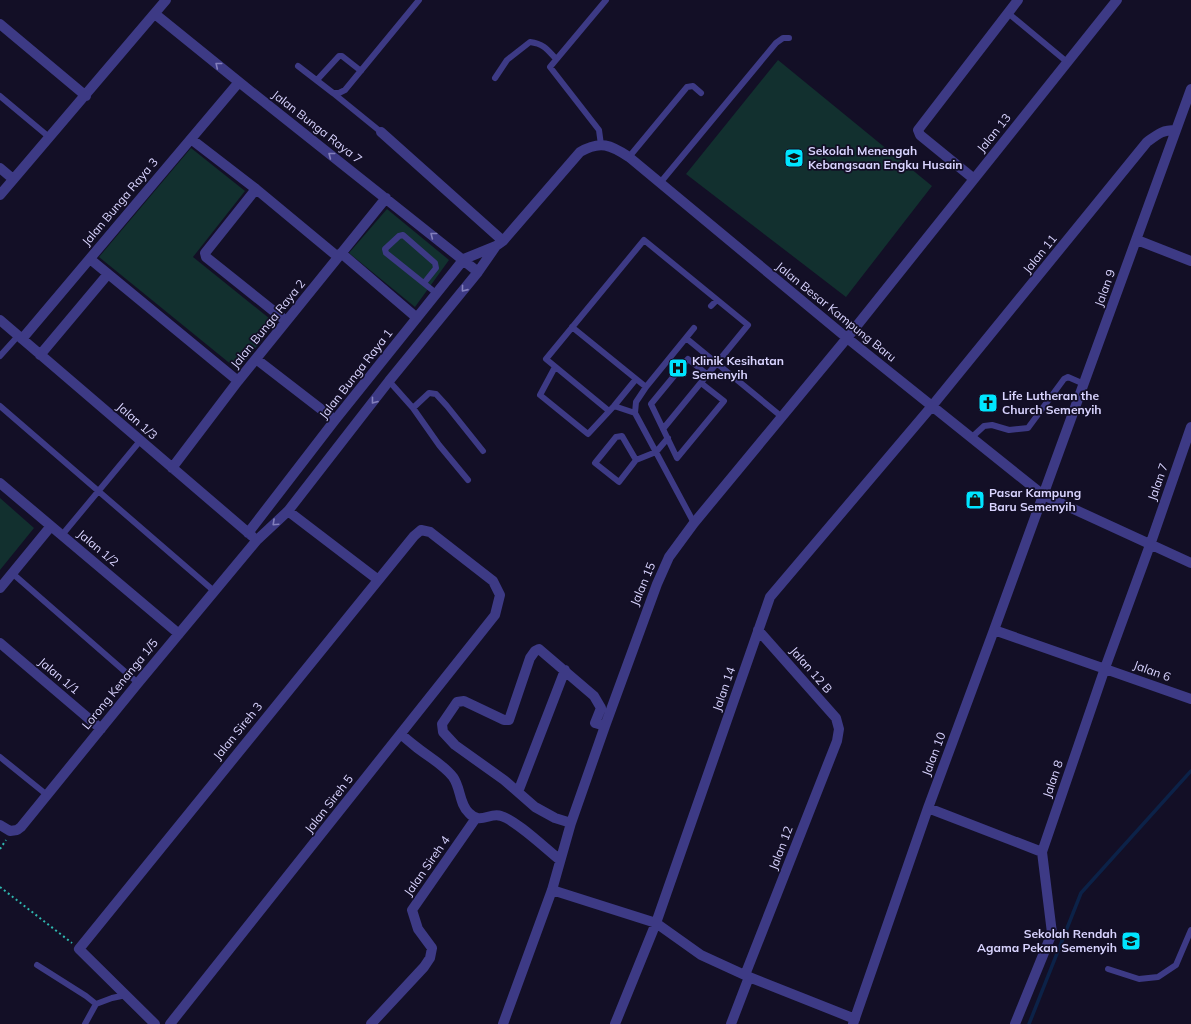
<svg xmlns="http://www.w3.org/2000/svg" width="1191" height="1024" viewBox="0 0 1191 1024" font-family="Mulish,sans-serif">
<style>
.green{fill:#12302f}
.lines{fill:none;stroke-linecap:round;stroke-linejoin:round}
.stream{stroke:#0c2248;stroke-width:3.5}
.path{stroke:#2fb8b0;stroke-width:2;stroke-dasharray:2 3;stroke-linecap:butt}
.lane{stroke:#3d3a85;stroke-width:6}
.street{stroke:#3d3a85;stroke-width:10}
.oneway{stroke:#837fbc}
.labels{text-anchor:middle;stroke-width:3.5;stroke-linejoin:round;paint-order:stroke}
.street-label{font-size:12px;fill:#d9d4ff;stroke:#130f26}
.poi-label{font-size:12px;font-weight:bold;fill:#d9d4ff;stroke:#130f26;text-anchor:start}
</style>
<rect width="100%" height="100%" fill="#130f26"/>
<path class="green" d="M778 60 932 186 846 297 686 174Z
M191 148 245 191 193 257 275 323 238 370 99 257Z
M387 209 449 260 415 307 349 253Z
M0 498 34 528 0 570Z"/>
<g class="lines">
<path class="stream" d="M1029 1024 1081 893 1191 771"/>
<path class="path" d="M0 849 6 840
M0 887 72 943"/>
<path class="lane" d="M1008 13 1067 62
M298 66 333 93H339L345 90 419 0
M495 78 507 60 530 42C544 44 547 49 556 59
M317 80 339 56H342L361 71
M333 93 381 132
M0 96 49 137
M601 145 599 130 550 67 606 0
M629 157 687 87 693 86 701 93
M660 183 776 43 783 38H789
M424 283 436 268 435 263 403 235 399 236 385 249 386 253 436 293
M711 306 717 300
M572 327 646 387
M694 328 646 387 636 402 635 413 694 523
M686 338 782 417
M0 356 18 336
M555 367 540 395 588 434 614 406 636 379
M389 381 413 408 439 445 468 480
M701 383 724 401 677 458 651 404 688 359 708 375
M0 406 214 591
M614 406 635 413
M413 408 429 393 436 394 447 406 483 451
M609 411 546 359 644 240 748 325 663 429
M971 438 984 426 992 425 1009 430 1028 428 1064 379 1068 377 1084 384
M636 460 619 482 595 463 616 437 622 436 636 460 656 452 668 438
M62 535 140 441
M12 573 138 683
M0 757 47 795
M37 965 86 996 96 1004 85 1024
M1108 969 1139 979 1158 977 1176 965 1191 930
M96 1004 112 998 126 995"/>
<path class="street" d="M155 14 239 82 478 272
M0 24 86 96
M381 132 503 241
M191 139 256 189 338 257
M0 168 13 179
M974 179 920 135 918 130 1018 0
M256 189 205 253 206 257 286 321
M0 195 166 0
M1137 240 1191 261
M341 253 417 318
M90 259 238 381
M0 320 252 536
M22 339 239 82
M40 355 108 274
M256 359 335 420
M172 468 238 381 386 198
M0 483 179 634
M288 511 377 579
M248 533 335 420 464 259 496 246 503 241 580 152C600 140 611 145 629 157L847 338 1043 495 1191 563
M0 588 51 526
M994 630 1191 699
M0 643 101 729
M401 734C405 738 410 742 415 746 427 756 443 764 453 777 461 788 459 804 469 813 480 825 490 812 501 816 516 820 546 849 560 860
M518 792 565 670
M928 808 1042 852
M571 823 555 818 535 807 504 780 455 745 443 732 442 724 457 702 464 701 504 720H509L530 658 535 651 539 649 594 696 601 708 595 723 605 726
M0 825 10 831 17 830 21 827 138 683 257 540 288 511 389 381 478 272 496 246
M552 890 656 923 701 955 749 977 855 1019
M745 975 837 741 839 729 836 718 758 630
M155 1024 79 949 414 536 421 530 430 532 493 581 500 595 495 615 170 1024
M371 1024 424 967 430 958 432 948 418 929 412 910 476 818
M503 1024 552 890 571 823 605 726 657 584 669 557 694 523 847 338 1117 0
M615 1024 656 923 770 597 932 406 1147 142C1158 134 1162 130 1176 130
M731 1024 749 977
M853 1024 928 808 994 630 1191 89
M1015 1024 1052 933 1042 852 1105 668 1150 545 1191 427"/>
</g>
<defs><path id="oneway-chevron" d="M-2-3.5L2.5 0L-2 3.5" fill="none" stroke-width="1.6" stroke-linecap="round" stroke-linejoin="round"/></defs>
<g class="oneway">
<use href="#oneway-chevron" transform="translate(218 65) rotate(-141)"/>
<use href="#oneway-chevron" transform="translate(331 155) rotate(-142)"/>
<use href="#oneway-chevron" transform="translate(433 235) rotate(-142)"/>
<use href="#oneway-chevron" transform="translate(464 289) rotate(129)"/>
<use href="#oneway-chevron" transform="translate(374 401) rotate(128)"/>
<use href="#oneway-chevron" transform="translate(275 523) rotate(137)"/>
</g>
<defs>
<symbol id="school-square" viewBox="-11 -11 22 22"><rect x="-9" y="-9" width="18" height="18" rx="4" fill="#00e5ff" stroke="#130f26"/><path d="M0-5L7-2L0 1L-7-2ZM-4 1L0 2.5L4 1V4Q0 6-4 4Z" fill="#111"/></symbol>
<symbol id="hospital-square" viewBox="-11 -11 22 22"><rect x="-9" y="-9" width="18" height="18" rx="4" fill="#00e5ff" stroke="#130f26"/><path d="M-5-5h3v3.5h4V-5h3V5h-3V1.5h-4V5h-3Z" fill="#111"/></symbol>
<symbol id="church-square" viewBox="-11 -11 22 22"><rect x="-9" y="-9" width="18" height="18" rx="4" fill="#00e5ff" stroke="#130f26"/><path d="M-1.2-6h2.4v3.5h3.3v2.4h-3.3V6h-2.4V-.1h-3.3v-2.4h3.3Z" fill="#111"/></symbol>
<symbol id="shop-square" viewBox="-11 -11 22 22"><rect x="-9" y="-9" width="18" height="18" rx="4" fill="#00e5ff" stroke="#130f26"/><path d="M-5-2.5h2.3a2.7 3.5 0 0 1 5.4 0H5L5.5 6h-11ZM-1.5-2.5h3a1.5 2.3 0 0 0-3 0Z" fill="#111"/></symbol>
</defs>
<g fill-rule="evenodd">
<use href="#school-square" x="783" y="147" width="22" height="22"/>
<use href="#hospital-square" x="667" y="357" width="22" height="22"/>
<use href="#church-square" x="977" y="392" width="22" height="22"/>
<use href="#shop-square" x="964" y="489" width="22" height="22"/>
<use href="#school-square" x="1120" y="930" width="22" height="22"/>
</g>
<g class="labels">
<g class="street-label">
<text transform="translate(317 127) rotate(38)" y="4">Jalan Bunga Raya 7</text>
<text transform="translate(994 133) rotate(-51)" y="4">Jalan 13</text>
<text transform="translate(120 202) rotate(-50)" y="4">Jalan Bunga Raya 3</text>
<text transform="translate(1040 254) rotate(-51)" y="4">Jalan 11</text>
<text transform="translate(1105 288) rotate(-70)" y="4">Jalan 9</text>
<text transform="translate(836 312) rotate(39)" y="4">Jalan Besar Kampung Baru</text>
<text transform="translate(268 324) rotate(-51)" y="4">Jalan Bunga Raya 2</text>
<text transform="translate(356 374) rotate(-52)" y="4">Jalan Bunga Raya 1</text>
<text transform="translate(137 421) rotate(41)" y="4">Jalan 1/3</text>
<text transform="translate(1158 482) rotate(-71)" y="4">Jalan 7</text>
<text transform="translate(98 548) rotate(40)" y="4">Jalan 1/2</text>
<text transform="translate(643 584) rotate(-67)" y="4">Jalan 15</text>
<text transform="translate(811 670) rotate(49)" y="4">Jalan 12 B</text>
<text transform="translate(1152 671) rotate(20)" y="4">Jalan 6</text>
<text transform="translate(59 676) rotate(40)" y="4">Jalan 1/1</text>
<text transform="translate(120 684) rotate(-51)" y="4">Lorong Kenanga 1/5</text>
<text transform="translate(724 689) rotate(-71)" y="4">Jalan 14</text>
<text transform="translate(238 731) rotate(-51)" y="4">Jalan Sireh 3</text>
<text transform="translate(934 754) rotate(-69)" y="4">Jalan 10</text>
<text transform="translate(1053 779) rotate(-71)" y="4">Jalan 8</text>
<text transform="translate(329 804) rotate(-52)" y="4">Jalan Sireh 5</text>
<text transform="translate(781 848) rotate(-69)" y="4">Jalan 12</text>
<text transform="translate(427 866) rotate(-55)" y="4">Jalan Sireh 4</text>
</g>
<g class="poi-label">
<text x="808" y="155">Sekolah Menengah<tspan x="808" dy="14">Kebangsaan Engku Husain</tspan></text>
<text x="692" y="365">Klinik Kesihatan<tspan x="692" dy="14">Semenyih</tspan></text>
<text x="1002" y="400">Life Lutheran the<tspan x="1002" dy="14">Church Semenyih</tspan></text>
<text x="989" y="497">Pasar Kampung<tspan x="989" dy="14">Baru Semenyih</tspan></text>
<text x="1117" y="938" text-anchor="end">Sekolah Rendah<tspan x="1117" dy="14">Agama Pekan Semenyih</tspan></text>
</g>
</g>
</svg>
